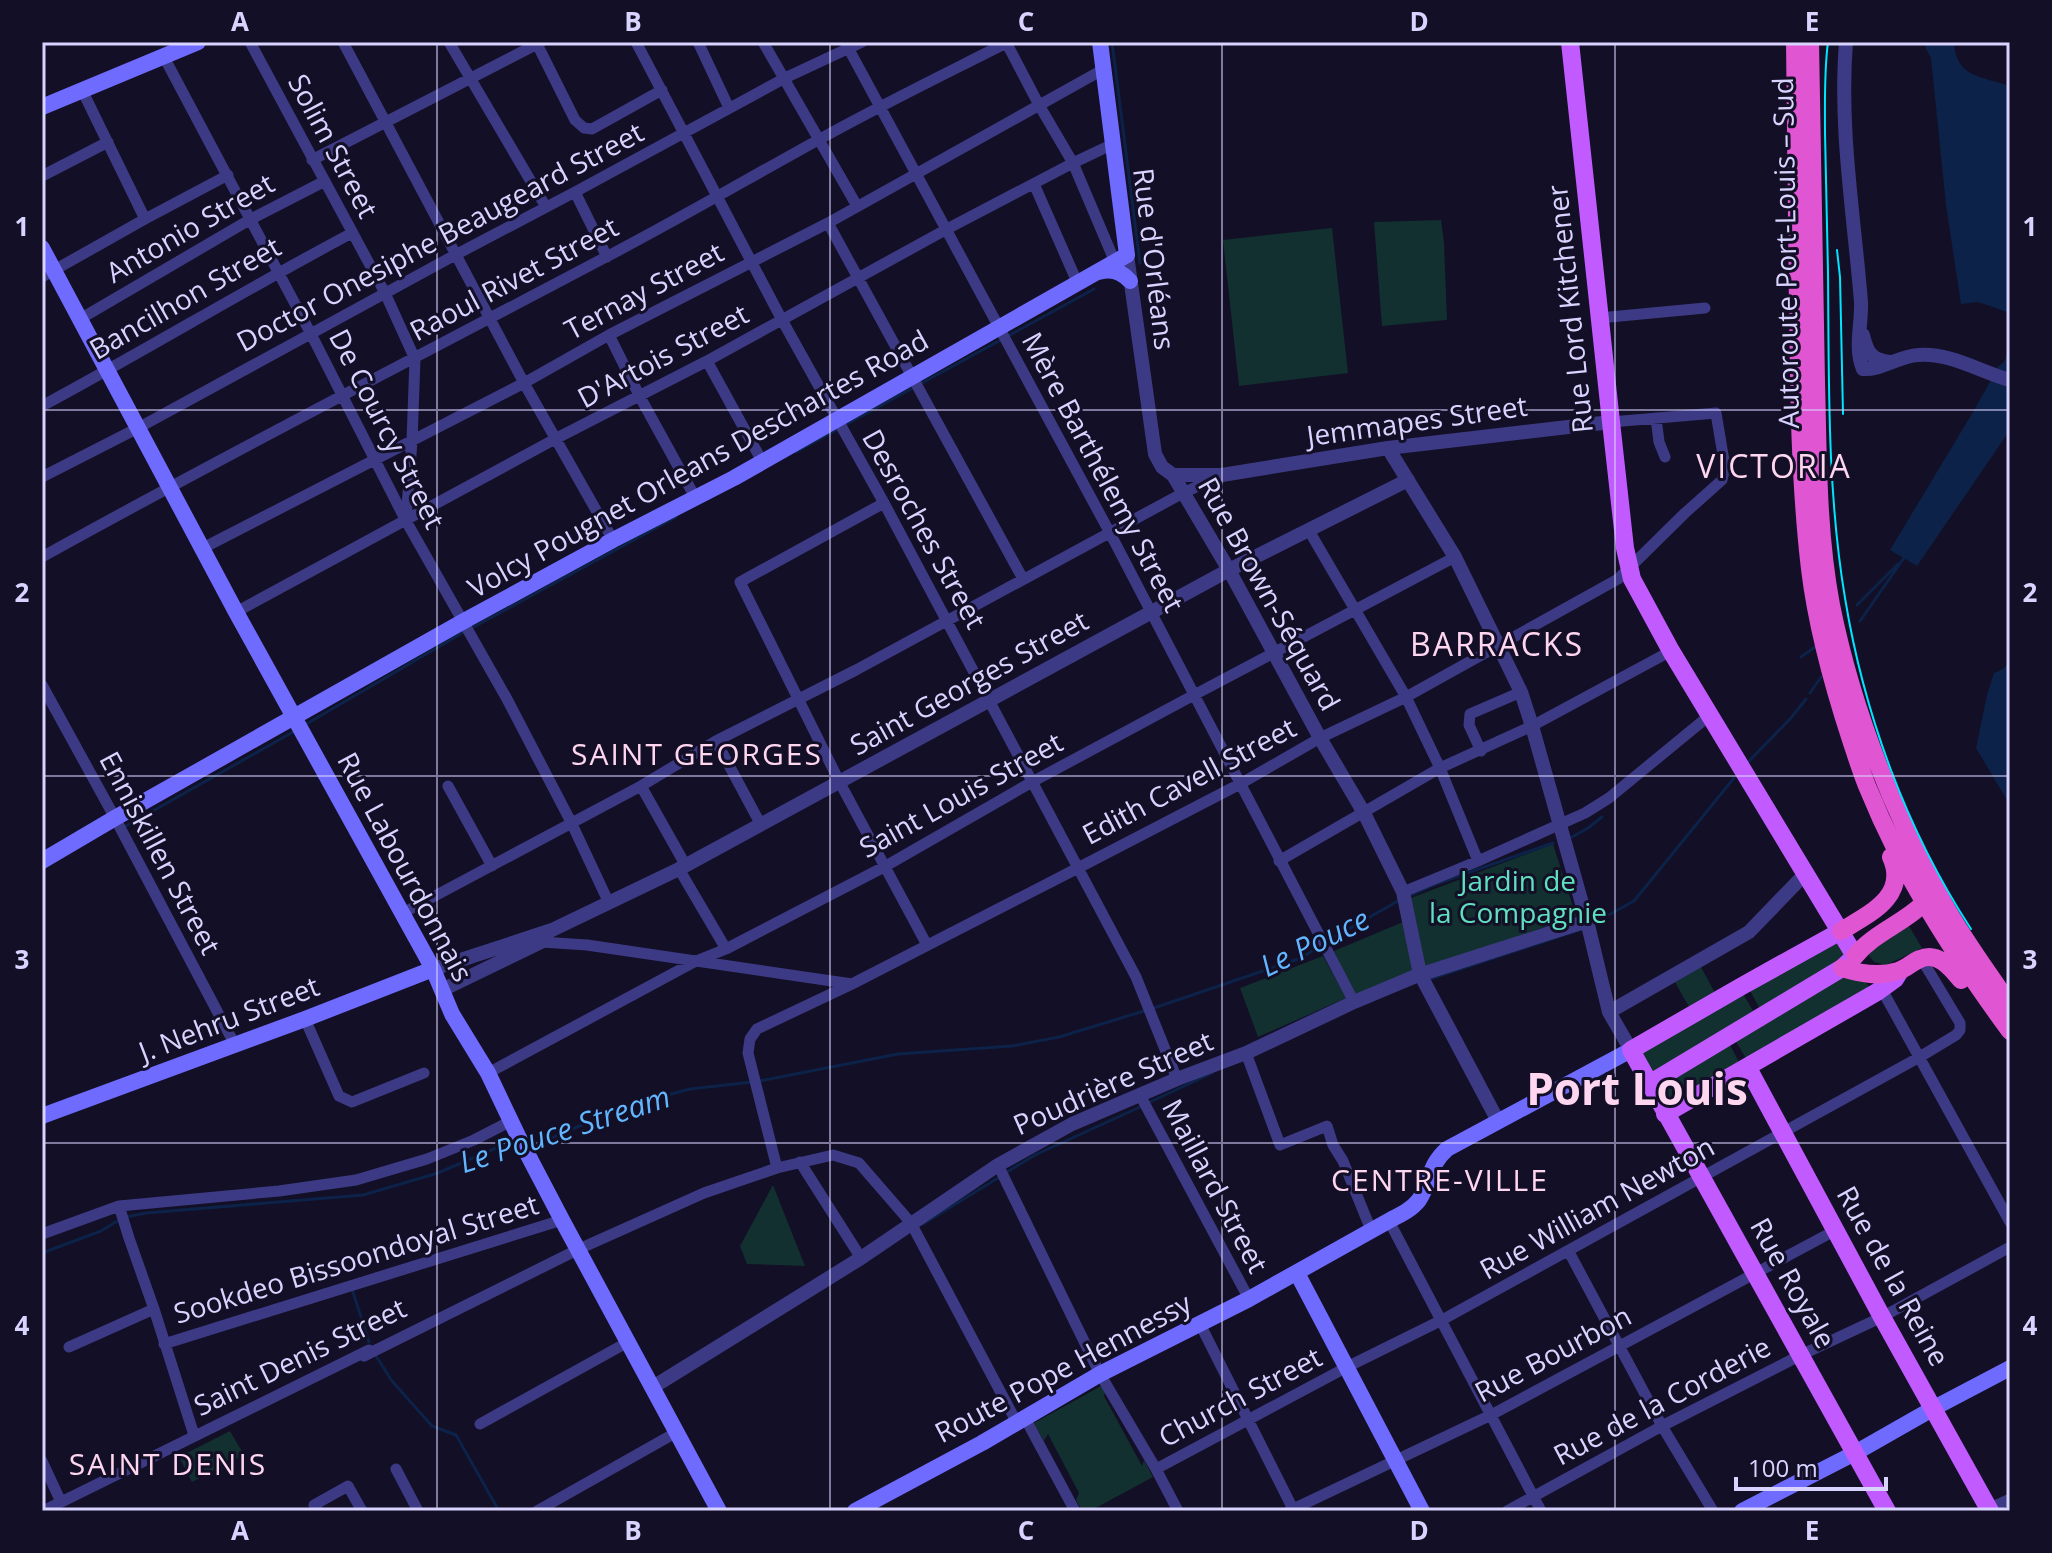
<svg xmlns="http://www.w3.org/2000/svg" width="2052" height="1553" viewBox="0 0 2052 1553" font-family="'Open Sans',sans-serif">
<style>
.green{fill:#12302f}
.water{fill:#0c2248}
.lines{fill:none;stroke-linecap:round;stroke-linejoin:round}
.stream{stroke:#0c2248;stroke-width:3}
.minor{stroke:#3d3a85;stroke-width:11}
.tertiary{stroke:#3d3a85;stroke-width:14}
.secondary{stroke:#6f6bff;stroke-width:16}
.primary{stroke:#c25bff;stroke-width:18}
.trunk{stroke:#e055d1;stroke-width:18}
.tram{stroke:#00e5ff;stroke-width:2}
.grid{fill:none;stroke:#d9d4ff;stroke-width:2;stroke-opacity:0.55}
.labels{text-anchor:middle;stroke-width:6;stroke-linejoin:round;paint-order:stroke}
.street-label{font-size:28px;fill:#d9d4ff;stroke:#130f26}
.park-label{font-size:28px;fill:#5fe0c0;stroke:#130f26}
.neighbourhood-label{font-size:30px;letter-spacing:2px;fill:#ffd6f0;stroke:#130f26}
.water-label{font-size:30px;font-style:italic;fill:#62b6ff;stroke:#130f26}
.quarter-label{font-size:32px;letter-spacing:2px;fill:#ffd6f0;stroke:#130f26}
.town-label{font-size:44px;font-weight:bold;fill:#ffd6f0;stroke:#130f26}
.neatline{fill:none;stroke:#d9d4ff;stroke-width:3}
.grid-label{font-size:26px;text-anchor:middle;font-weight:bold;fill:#d9d4ff}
</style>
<rect width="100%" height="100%" fill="#130f26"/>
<path class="green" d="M1441 220 1444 243 1447 320 1382 326 1374 222Z
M1332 228 1348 373 1239 386 1223 240Z
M1553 844 1576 916 1425 968 1411 898Z
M1403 922 1414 972 1355 996 1334 951Z
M1909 926 1922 948 1886 965 1874 962 1867 953Z
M1838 936 1848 953 1761 1011 1748 987Z
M1323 956 1346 998 1258 1037 1240 988Z
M1701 967 1715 993 1689 1007 1675 982Z
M1839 973 1864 979 1872 992 1750 1065 1733 1037Z
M1741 990 1756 1016 1653 1080 1636 1051Z
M1728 1041 1742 1068 1670 1107 1655 1084Z
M773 1185 805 1266 747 1264 740 1246Z
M1103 1385 1106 1390 1104 1396 1142 1466 1144 1460 1153 1477 1090 1511H1082L1076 1500 1079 1493 1048 1434 1044 1441 1034 1423Z
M230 1431 244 1455 192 1482 179 1457Z"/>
<path class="water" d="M1925 42H1954C1956 78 1981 76 2010 86V313L1978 302 1961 304 1946 205 1931 58 1926 49Z
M2010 345V430L1917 566 1890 550 1973 412 1991 380 1994 370 2004 362Z
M2010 662V805L1976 748 1987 695 1994 673 2003 669Z"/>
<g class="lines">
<path class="stream" d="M1112 42 1140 263
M845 425 1094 289
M796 452 838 429
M1857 605 1898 564
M1860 621 1904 558
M470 629 676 517
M1801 657 1815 647
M1810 693 1821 677
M308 723 464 632
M1748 762 1791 718 1806 699
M126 826 293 732
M1572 837 1588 828 1602 817
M1409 896 1436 884 1553 843
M1592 924 1634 901 1734 778
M1326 942 1398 901
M1430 979 1582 929
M1151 1009 1301 958 1320 946
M759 1081 898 1054 1012 1046 1059 1037 1144 1011
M1150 1102 1212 1073
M531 1147 623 1107 690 1089 752 1082
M1007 1172 1035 1155 1140 1107
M126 1217 146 1213 363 1195 438 1173 510 1142 516 1144
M923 1224 998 1178
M42 1253 101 1231 119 1220
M352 1289 369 1342
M376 1356 392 1381 432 1426 456 1435 499 1511"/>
<path class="minor" d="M250 42 385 293 415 359 412 441 406 520
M343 42 524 383 613 540
M449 42 546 207
M536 42 575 120 584 128 592 129 662 90
M636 42 782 320 884 503 1136 977 1177 1079
M698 42 729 108
M763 42 857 206
M845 42 1110 533 1354 1002
M1006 42 1039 105 1073 163 1115 262
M164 57 310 332 406 521 507 699 571 822 609 903
M82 90 145 219
M312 160 541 42
M42 176 108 142
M1034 184 1078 284
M575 192 607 257
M828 223 1023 579
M42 277 145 219 228 175
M1599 318 1705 308
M80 319 251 219 325 181
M609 335 640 397 695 497
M707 361 762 461
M42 406C146 350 248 288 352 233
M1656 418 1659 442 1665 457
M42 477 138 428 457 254 575 192 785 78 862 42
M884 503 740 582 840 783 927 945
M1308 529 1406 697 1440 768 1478 861
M203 548 524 383 609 335 828 223 1104 69
M42 557C229 453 419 356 608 256 679 219 749 178 820 139 881 105 945 74 1008 42
M236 612 557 438 707 361 947 229 1073 163 1113 144
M42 685 115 818 235 1045
M716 741 761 825
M1481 751 1469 725 1470 714 1521 692
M448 786 492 866
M641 786 686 866
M1279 861 1440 768 1532 726 1671 651
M679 869 726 949
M1403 892 1478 861 1585 813 1609 798 1710 715
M401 914 641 786 716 741 856 670 1183 493 1218 477
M541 942 587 945 852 984
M1886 997 2010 1222
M305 1019 339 1096 352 1102 424 1073
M1246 1053 1280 1145 1327 1126 1333 1145 1343 1161 1371 1230
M488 1073 696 961 726 949 884 867 1032 782 1194 695 1455 557
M1140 1095 1249 1299
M800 1162 861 1258
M998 1165 1100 1374 1156 1469 1178 1511
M777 1168 748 1053 750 1039 757 1029 852 984 1078 868 1240 784 1320 738 1406 697 1618 579 1685 513 1722 480 1725 467 1716 413 1611 422
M119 1206 129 1238 154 1309 194 1435
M1389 1221 1541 1511
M42 1234 119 1206 279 1191 356 1180 427 1159 474 1140 511 1121
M1569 1252 1662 1426 1713 1511
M1200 1324 1294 1511
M164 1344 562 1220
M69 1347 154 1309
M364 1356 579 1249 704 1193 777 1168 833 1155 859 1163 911 1223 1017 1423
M1025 1418 1075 1511
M480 1424 628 1342
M42 1461 61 1502
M396 1469 418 1511
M1156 1469 1347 1367 1442 1320 1918 1058 1956 1035 1960 1030V1023L1921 958
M43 1511 369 1350
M318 1511 314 1505 348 1486 362 1511
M537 1511 677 1432
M1289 1511 1491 1415 1836 1230
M1507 1511 1662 1426 1801 1355 1882 1317 2010 1247
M1984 1511 2010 1499"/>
<path class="tertiary" d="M1846 42C1839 129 1854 215 1861 302 1862 324 1854 348 1863 369 1882 370 1899 356 1918 355 1949 352 1981 372 2010 380
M1127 255 1155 454 1162 467 1173 475 1229 570 1320 738 1364 813 1403 892 1420 974 1498 1121
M1863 335C1867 352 1871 360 1890 362
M1388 448 1455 557 1521 692 1532 726 1587 921 1609 1012 1631 1050
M1173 475H1222L1388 448 1611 422
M433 969 552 930 679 869 1229 570 1408 480
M442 990 541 942 546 936
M1609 1012 1749 932 1805 874
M653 1387 861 1258 998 1165 1072 1124 1177 1079 1246 1053 1354 1002 1416 976 1587 921"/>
<path class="secondary" d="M42 107 198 42
M42 248 236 612 433 969 452 1014 488 1073 518 1136 562 1220 719 1511
M1099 272C1111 268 1121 271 1130 281
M42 861 115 818 464 621 613 540 734 478 1127 255 1100 42
M42 1116 305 1019 433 969
M1297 1273 1422 1511
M855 1511 982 1443 1100 1374 1249 1299 1392 1219C1402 1214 1412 1209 1419 1200 1431 1181 1428 1166 1447 1149L1631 1050
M1742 1511 1855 1453 1934 1408 2010 1368"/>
<path class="primary" d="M1570 42 1611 422 1625 548 1632 579 1671 651 1855 956 1842 968 1649 1084
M1841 931 1742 986 1631 1050 1887 1511
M1748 1068 1882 1317 1990 1511
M1665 1114 1877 992 1895 979 1900 971"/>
<path class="trunk" d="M1795 42C1796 131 1797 220 1798 309 1799 396 1800 483 1810 569 1817 627 1833 685 1851 740 1856 755 1861 771 1867 786 1904 877 1952 952 2010 1031
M1810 42C1812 155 1814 268 1816 381 1818 455 1817 531 1831 605 1852 710 1892 810 1944 904 1963 939 1988 972 2010 1005
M1841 931C1869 914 1909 896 1891 857
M1855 956C1874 933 1902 924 1923 904V894
M1842 968C1861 974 1879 977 1898 971 1906 969 1912 962 1920 959 1938 951 1951 968 1961 980"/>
<path class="tram" d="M1828 42C1824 72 1825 102 1825 133 1826 179 1827 225 1828 272 1829 380 1827 491 1845 598 1864 714 1906 829 1971 929
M1837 250 1840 277 1843 414"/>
</g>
<path class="grid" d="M437 42V1511M830 42V1511M1222 42V1511M1615 42V1511M42 410H2010M42 776H2010M42 1143H2010"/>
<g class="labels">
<g class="street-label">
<text transform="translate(333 146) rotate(62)" y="10">Solim Street</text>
<text transform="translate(190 228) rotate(-30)" y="10">Antonio Street</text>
<text transform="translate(440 237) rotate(-28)" y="10">Doctor Onesiphe Beaugeard Street</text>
<text transform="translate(1786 253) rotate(-91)" y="10">Autoroute Port-Louis – Sud</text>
<text transform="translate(1154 259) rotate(83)" y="10">Rue d'Orléans</text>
<text transform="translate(514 279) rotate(-28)" y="10">Raoul Rivet Street</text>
<text transform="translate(644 291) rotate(-28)" y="10">Ternay Street</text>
<text transform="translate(185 298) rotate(-30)" y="10">Bancilhon Street</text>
<text transform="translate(1570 309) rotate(-96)" y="10">Rue Lord Kitchener</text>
<text transform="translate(663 356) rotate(-28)" y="10">D'Artois Street</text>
<text transform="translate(1417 421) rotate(-8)" y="10">Jemmapes Street</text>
<text transform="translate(387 429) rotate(63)" y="10">De Courcy Street</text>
<text transform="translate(698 464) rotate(-29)" y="10">Volcy Pougnet Orleans Deschartes Road</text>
<text transform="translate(1103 472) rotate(62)" y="10">Mère Barthélemy Street</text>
<text transform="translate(924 529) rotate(61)" y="10">Desroches Street</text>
<text transform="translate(1269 594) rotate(61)" y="10">Rue Brown-Séquard</text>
<text transform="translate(969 683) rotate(-29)" y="10">Saint Georges Street</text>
<text transform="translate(1189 781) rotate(-28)" y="10">Edith Cavell Street</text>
<text transform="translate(961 795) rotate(-29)" y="10">Saint Louis Street</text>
<text transform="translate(160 853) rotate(62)" y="10">Enniskillen Street</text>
<text transform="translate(405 867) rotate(62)" y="10">Rue Labourdonnais</text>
<text transform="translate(229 1019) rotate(-21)" y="10">J. Nehru Street</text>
<text transform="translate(1113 1083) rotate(-24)" y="10">Poudrière Street</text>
<text transform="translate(1215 1186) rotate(62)" y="10">Maillard Street</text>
<text transform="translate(1597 1208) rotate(-29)" y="10">Rue William Newton</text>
<text transform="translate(356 1259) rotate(-17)" y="10">Sookdeo Bissoondoyal Street</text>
<text transform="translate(1893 1276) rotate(61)" y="10">Rue de la Reine</text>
<text transform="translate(1793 1283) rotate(61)" y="10">Rue Royale</text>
<text transform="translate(1553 1354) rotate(-28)" y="10">Rue Bourbon</text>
<text transform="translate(300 1357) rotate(-26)" y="10">Saint Denis Street</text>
<text transform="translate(1063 1368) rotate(-28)" y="10">Route Pope Hennessy</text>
<text transform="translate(1240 1397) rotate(-28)" y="10">Church Street</text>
<text transform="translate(1662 1401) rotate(-28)" y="10">Rue de la Corderie</text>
</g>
<g class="park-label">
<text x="1518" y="891">Jardin de<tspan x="1518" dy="32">la Compagnie</tspan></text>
</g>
<g class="neighbourhood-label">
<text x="697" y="765">SAINT GEORGES</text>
<text x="1440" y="1191">CENTRE-VILLE</text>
<text x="168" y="1475">SAINT DENIS</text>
</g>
<g class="water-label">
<text transform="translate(1315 943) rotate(-26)" y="10">Le Pouce</text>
<text transform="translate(565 1130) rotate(-18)" y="10">Le Pouce Stream</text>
</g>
<g class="quarter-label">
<text x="1774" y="478">VICTORIA</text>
<text x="1497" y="656">BARRACKS</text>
</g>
<g class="town-label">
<text x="1637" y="1105">Port Louis</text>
</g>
</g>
<rect width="2052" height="1553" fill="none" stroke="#130f26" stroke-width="88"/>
<path d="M1736 1477v12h150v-12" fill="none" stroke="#d9d4ff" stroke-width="4"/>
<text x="1748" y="1477" font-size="24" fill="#d9d4ff" stroke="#130f26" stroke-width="6" paint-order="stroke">100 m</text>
<rect x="44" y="44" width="1964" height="1465" class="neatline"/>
<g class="grid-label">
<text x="240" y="31">A</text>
<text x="633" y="31">B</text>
<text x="1026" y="31">C</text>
<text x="1419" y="31">D</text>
<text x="1812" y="31">E</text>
<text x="22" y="236">1</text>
<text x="2030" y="236">1</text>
<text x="22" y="602">2</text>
<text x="2030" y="602">2</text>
<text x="22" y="969">3</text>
<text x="2030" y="969">3</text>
<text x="22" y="1335">4</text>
<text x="2030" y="1335">4</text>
<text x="240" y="1540">A</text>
<text x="633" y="1540">B</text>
<text x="1026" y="1540">C</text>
<text x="1419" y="1540">D</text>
<text x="1812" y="1540">E</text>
</g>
</svg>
